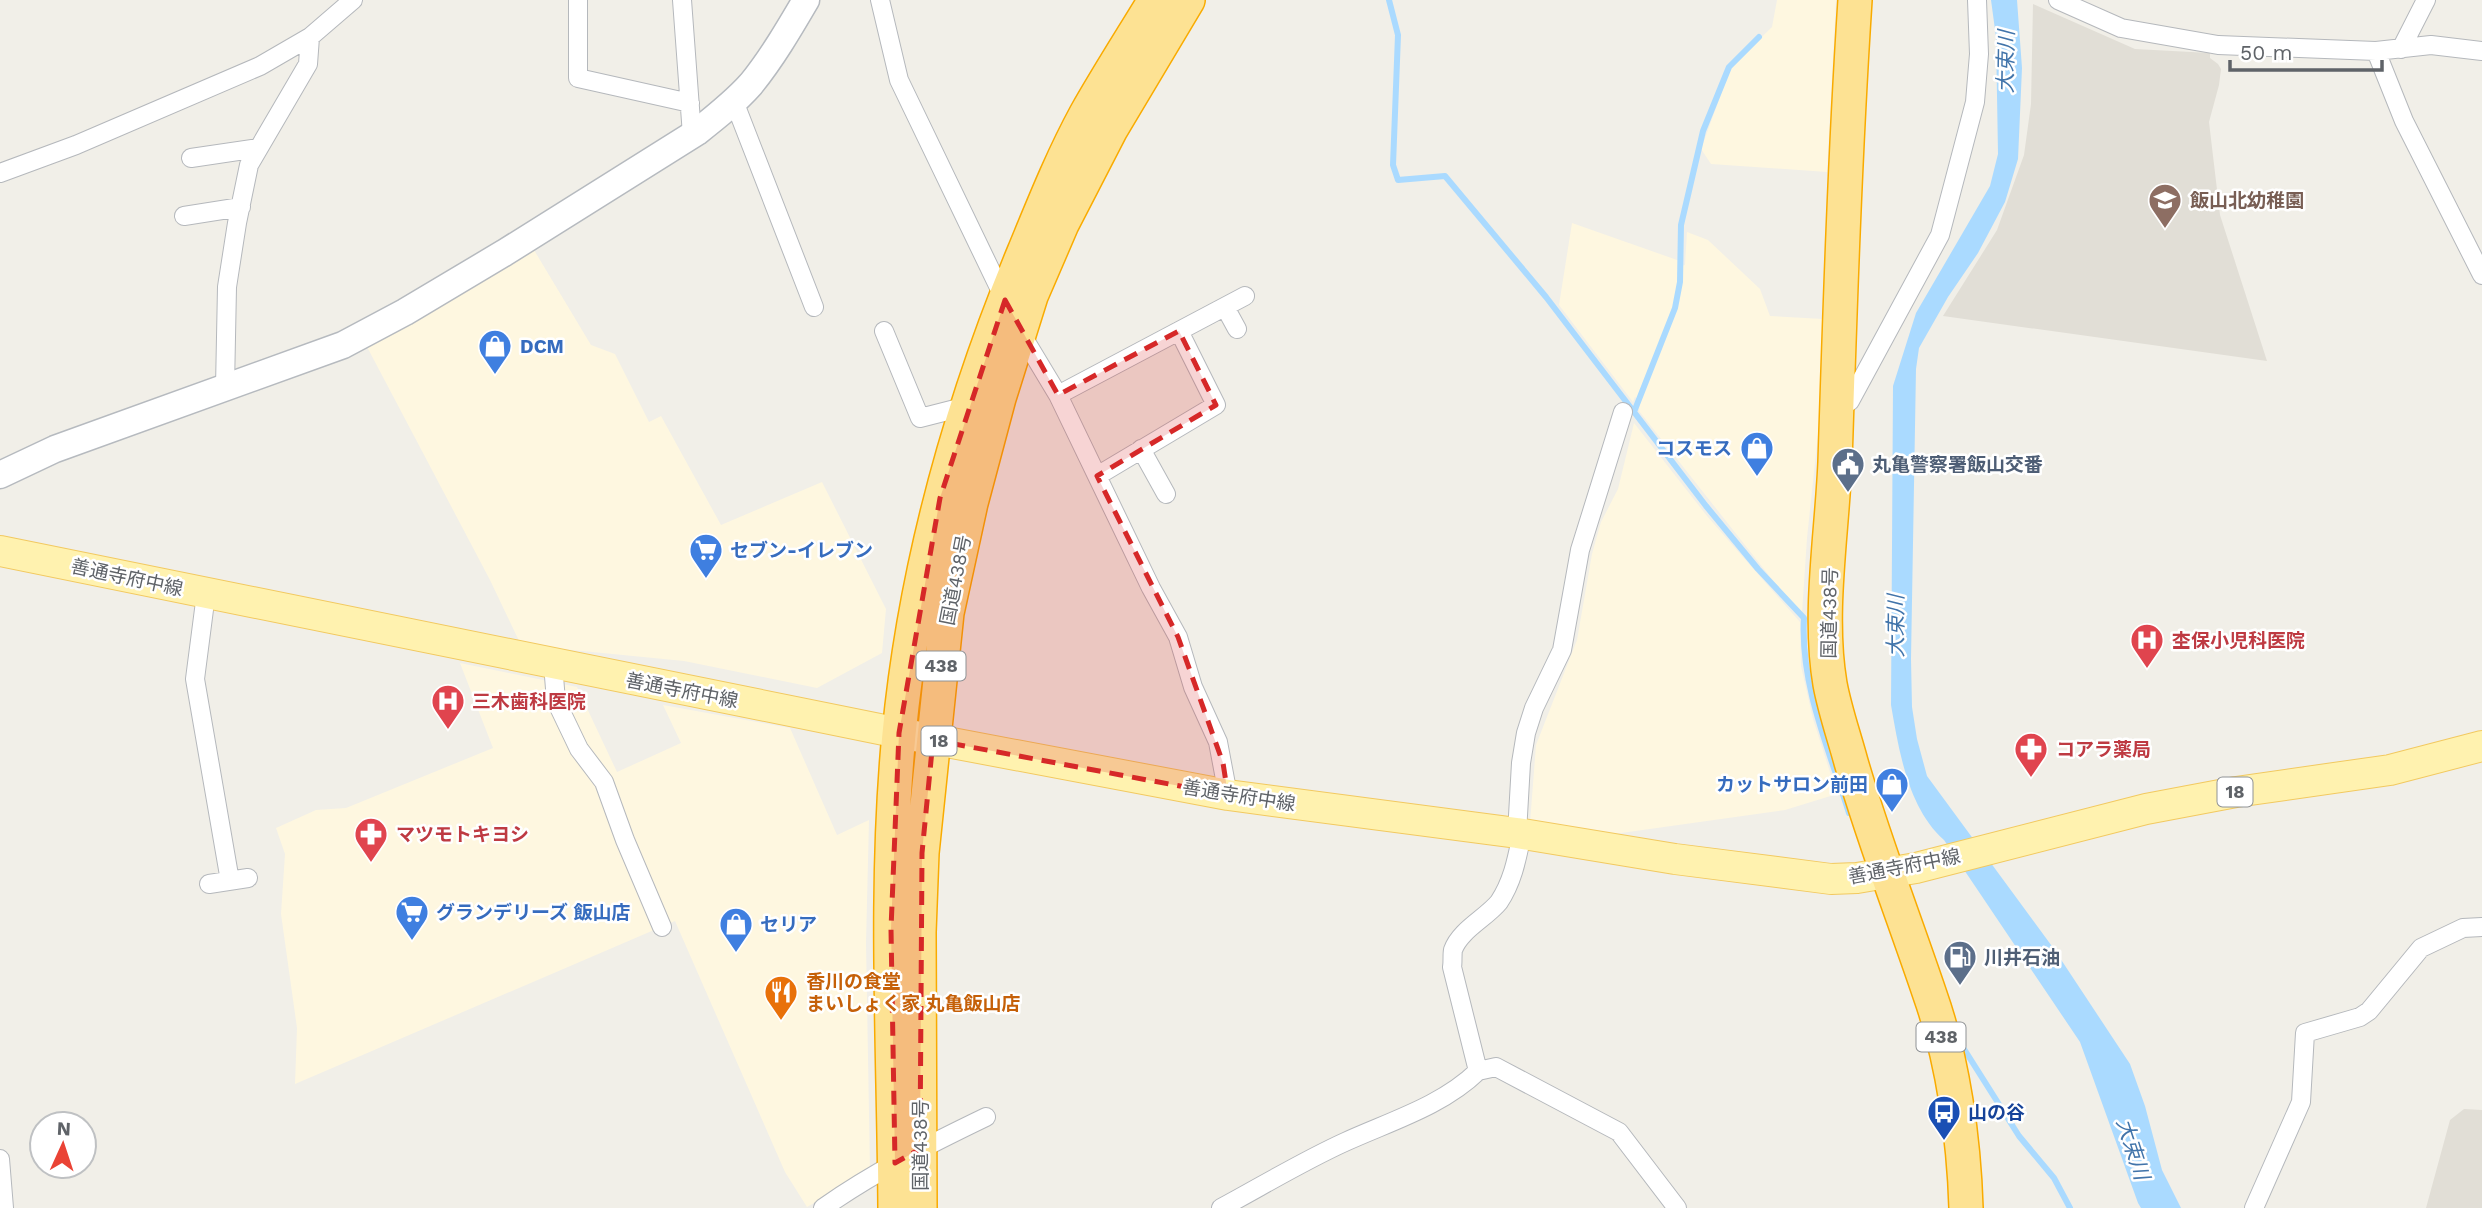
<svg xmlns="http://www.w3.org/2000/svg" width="2482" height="1208" viewBox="0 0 2482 1208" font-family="'Work Sans','Noto Sans JP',sans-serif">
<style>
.commercial{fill:#fef7e0}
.education{fill:#e1ded6}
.water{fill:#aadaff}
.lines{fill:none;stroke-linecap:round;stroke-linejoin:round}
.stream{stroke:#aadaff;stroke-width:6}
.street-casing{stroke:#b5b8bc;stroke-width:20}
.secondary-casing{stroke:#b6babf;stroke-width:29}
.primary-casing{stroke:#f2c960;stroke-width:32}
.highway-casing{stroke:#f9ab00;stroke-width:36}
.street{stroke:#fff;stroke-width:18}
.secondary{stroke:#fff;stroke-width:26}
.primary{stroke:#fff2af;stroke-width:30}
.highway{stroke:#fde293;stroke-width:33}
.marked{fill:#d62828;fill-opacity:0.2;stroke:#d62828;stroke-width:5;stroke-dasharray:14 9;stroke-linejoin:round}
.labels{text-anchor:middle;stroke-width:5;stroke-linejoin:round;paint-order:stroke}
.shield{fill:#fff;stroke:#8f9295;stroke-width:2}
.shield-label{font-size:18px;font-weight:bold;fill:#5f6368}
.education-label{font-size:19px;font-weight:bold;fill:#785e54;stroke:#fff;text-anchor:start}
.shop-label{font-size:19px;font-weight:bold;fill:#366cbe;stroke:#fff;text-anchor:start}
.service-label{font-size:19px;font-weight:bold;fill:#4e5e75;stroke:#fff;text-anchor:start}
.street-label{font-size:19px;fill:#5f6368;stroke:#fff}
.health-label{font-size:19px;font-weight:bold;fill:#be3a42;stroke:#fff;text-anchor:start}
.food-label{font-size:19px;font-weight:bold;fill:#c56008;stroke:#fff;text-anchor:start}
.transit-label{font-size:19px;font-weight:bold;fill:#164399;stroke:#fff;text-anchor:start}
.water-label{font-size:21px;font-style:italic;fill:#4174aa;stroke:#fff}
</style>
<rect width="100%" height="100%" fill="#f1efe8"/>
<path class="commercial" d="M1777 0H1836L1827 172 1711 164 1701 149 1731 67 1772 27Z
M1572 223 1680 261 1681 266 1685 265 1687 232 1708 240 1760 289 1770 316 1823 319 1819 425 1807 538 1802 613 1771 578 1639 411 1640 401 1635 397 1633 402 1559 305Z
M531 245 591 345 615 354 649 422 661 416 721 525 822 482 886 609 882 653 817 688 684 661 521 645 490 580 365 343Z
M1634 423 1707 516 1800 622 1801 666 1813 719 1837 794 1785 810 1614 834 1530 823 1536 745 1577 640 1592 554 1601 522 1618 489Z
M460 663 577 687 617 772 681 743 663 705 790 728 837 835 869 820 866 943 870 1171 807 1207 785 1172 675 921 295 1084 297 1028 281 914 285 854 276 828 316 810 346 808 493 748Z"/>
<path class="education" d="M2033 4 2135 49 2210 53V58L2218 64 2221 69 2219 85 2209 122 2220 215 2267 361 1943 316 1997 230 2024 155 2031 104Z
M2464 1109 2482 1110V1208H2426L2450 1120Z"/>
<path class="water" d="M1991 0H2017L2022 68 2018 159 2005 202 1978 253 1948 297 1919 348 1916 369 1911 659 1912 707 1917 739 1927 776 2054 949 2130 1064 2145 1106 2162 1170 2181 1208H2141L2138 1203 2080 1042 1944 840C1908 808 1899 751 1891 705L1893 386 1916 313 1990 186 1998 154 1996 37Z"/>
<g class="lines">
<path class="stream" d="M1389 0 1398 35 1393 165 1398 180 1445 176 1546 297 1706 506 1758 569 1804 618C1800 685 1829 750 1849 813
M1634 412 1675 308 1680 282 1681 225 1703 131 1729 67 1759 37
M1964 1049 2019 1136 2054 1178 2070 1208"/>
<defs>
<path id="street" d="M578 0V78L690 103
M682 0 692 135
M880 0 899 80 1005 300
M2058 0 2121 28 2218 45 2376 51 2431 45 2482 51
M2401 49 2426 0
M2376 51 2404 121 2482 275
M734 101 814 307
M191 158 258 148
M0 173 76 145 260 66 310 37 353 0
M184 216 241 207
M1225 307 1237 329
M884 331 920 418 967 406
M1020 332 1058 395 1151 588 1178 637 1193 687 1218 742 1228 795
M225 387 227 287 237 223 249 165 308 64 310 37
M1058 395 1245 296
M1837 410 1850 401 1940 235 1975 102 1979 54 1977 0
M1141 449 1166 494
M1097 476 1216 405 1179 331
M206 594 195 679 230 881
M553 664 556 701 579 749 604 782 625 840 662 927
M1517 833 1521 763 1526 733 1534 708 1562 650 1580 550 1623 412
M209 884 248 878
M1478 1071 1496 1067 1619 1132 1677 1208
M0 1159 4 1208
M823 1208C874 1172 930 1144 986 1117
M1221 1208C1262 1186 1303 1161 1345 1142 1391 1121 1442 1106 1478 1071L1452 967C1453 962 1452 955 1453 950 1460 930 1486 918 1499 902 1513 881 1517 858 1522 834
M2254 1208 2301 1102 2305 1033 2360 1017 2369 1011 2421 948 2463 928 2482 927"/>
<path id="secondary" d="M0 475 55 449 343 345 405 312 504 253 697 132C716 117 735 102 751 84 772 58 789 29 806 0"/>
<path id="primary" d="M0 551 899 733 1228 795 1517 833 1675 859 1831 879 1857 878 1916 868 2146 809 2236 792 2390 770 2482 746"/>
<path id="highway" d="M1855 0C1845 154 1840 308 1835 462 1832 534 1818 614 1830 684 1835 711 1844 736 1851 762 1874 841 1904 918 1930 995 1953 1060 1964 1140 1966 1208
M895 1208C894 1051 884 891 899 734 915 568 960 406 1024 252 1043 206 1062 158 1086 114 1108 75 1132 38 1155 0
M920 1208 919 932 922 853 947 613 971 503 999 398 1031 296 1062 224 1111 129 1188 0"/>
</defs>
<use href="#street" class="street-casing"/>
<use href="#secondary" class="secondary-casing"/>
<use href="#primary" class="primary-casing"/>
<use href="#highway" class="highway-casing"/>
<use href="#street" class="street"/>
<use href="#secondary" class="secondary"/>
<use href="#primary" class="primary"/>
<use href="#highway" class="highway"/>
</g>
<path class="marked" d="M1005 300 1058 395 1179 331 1216 405 1097 476 1178 637 1223 763 1228 795 933 740 922 853 920 1149 895 1163 891 929 899 733 940 498Z"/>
<defs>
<symbol id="school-pin" viewBox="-11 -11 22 30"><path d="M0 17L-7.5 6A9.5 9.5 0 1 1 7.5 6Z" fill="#8d6e63" stroke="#fff"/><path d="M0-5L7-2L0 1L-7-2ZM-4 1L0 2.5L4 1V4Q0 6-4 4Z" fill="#fff"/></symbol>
<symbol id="shop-pin" viewBox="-11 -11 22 30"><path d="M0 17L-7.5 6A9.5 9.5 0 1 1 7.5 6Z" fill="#3f7fe0" stroke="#fff"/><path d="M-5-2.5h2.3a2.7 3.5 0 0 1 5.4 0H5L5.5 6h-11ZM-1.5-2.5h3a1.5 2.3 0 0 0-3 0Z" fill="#fff"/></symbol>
<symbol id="civic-pin" viewBox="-11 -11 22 30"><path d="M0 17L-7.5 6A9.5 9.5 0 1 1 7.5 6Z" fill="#5c6f8a" stroke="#fff"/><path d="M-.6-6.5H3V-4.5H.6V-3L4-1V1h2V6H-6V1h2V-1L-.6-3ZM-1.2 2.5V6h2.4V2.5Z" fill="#fff"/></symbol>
<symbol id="supermarket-pin" viewBox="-11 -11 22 30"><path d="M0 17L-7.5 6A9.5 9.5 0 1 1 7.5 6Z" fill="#3f7fe0" stroke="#fff"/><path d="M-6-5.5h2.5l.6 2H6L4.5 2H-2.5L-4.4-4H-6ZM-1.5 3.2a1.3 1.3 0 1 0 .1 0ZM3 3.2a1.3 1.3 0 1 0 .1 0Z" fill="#fff"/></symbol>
<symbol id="hospital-pin" viewBox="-11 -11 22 30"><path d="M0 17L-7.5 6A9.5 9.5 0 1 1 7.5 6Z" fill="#e0444e" stroke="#fff"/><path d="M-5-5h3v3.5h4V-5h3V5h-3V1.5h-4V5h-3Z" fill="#fff"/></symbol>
<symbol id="pharmacy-pin" viewBox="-11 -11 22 30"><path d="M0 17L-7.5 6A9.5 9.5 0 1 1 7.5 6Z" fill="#e0444e" stroke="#fff"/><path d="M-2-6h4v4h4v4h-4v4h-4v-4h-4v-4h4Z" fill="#fff"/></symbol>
<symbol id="fuel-pin" viewBox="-11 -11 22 30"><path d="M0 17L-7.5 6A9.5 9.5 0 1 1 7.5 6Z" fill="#5c6f8a" stroke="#fff"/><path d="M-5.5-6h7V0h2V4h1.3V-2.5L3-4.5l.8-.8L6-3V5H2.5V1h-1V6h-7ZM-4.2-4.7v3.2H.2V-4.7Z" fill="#fff"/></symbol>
<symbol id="restaurant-pin" viewBox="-11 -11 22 30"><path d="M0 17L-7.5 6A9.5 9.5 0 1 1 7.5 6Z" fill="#e8710a" stroke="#fff"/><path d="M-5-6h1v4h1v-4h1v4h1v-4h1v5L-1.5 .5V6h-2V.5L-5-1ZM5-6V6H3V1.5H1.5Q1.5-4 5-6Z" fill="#fff"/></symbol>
<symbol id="bus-pin" viewBox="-11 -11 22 30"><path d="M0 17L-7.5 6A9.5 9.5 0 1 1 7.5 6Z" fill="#1a4fb4" stroke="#fff"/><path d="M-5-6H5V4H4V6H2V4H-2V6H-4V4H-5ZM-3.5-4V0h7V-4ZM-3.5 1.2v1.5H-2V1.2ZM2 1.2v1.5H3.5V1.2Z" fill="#fff"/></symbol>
</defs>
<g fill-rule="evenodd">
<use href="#school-pin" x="2146" y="181" width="38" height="52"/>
<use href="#shop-pin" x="476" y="327" width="38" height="52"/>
<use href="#shop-pin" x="1738" y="429" width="38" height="52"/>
<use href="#civic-pin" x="1829" y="445" width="38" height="52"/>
<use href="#supermarket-pin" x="687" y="531" width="38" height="52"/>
<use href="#hospital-pin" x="2128" y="621" width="38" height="52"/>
<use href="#hospital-pin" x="429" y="682" width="38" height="52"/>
<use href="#pharmacy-pin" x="2012" y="730" width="38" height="52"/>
<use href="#shop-pin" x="1873" y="765" width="38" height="52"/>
<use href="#pharmacy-pin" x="352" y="815" width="38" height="52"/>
<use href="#supermarket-pin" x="393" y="893" width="38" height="52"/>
<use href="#shop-pin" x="717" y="905" width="38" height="52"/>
<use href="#fuel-pin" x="1941" y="938" width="38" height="52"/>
<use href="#restaurant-pin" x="762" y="973" width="38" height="52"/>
<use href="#bus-pin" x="1925" y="1093" width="38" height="52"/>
</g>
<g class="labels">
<g class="shield">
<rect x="916.5" y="651.5" width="49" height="29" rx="5"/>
<rect x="921.5" y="726.5" width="35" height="29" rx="5"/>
<rect x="2217.5" y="777.5" width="35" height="29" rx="5"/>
<rect x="1916.5" y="1022.5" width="49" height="29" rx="5"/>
</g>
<g class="shield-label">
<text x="941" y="672">438</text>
<text x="939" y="747">18</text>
<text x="2235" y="798">18</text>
<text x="1941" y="1043">438</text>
</g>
<g class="education-label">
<text x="2190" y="207">飯山北幼稚園</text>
</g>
<g class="shop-label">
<text x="520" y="353">DCM</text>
<text x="1732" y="455" text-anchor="end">コスモス</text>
<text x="730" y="557">セブン-イレブン</text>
<text x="1868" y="791" text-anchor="end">カットサロン前田</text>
<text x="436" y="919">グランデリーズ 飯山店</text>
<text x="760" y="931">セリア</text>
</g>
<g class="service-label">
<text x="1872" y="471">丸亀警察署飯山交番</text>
<text x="1984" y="964">川井石油</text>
</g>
<g class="street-label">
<text transform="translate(127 577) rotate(12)" y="7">善通寺府中線</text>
<text transform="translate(955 580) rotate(-79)" y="7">国道438号</text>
<text transform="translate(1829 613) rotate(-89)" y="7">国道438号</text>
<text transform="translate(682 690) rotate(11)" y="7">善通寺府中線</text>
<text transform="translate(1239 795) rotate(9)" y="7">善通寺府中線</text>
<text transform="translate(1904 866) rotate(-11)" y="7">善通寺府中線</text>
<text transform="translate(920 1145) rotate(-90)" y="7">国道438号</text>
</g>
<g class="health-label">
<text x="2172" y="647">杢保小児科医院</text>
<text x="472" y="708">三木歯科医院</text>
<text x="2056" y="756">コアラ薬局</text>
<text x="396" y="841">マツモトキヨシ</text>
</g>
<g class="food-label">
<text x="806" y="988">香川の食堂<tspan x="806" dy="22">まいしょく家 丸亀飯山店</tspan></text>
</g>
<g class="transit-label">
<text x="1968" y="1119">山の谷</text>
</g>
<g class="water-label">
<text transform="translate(2006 62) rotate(-89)" y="7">大束川</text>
<text transform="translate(1896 626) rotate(-90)" y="7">大束川</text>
<text transform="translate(2133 1149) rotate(72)" y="7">大束川</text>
</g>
</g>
<g transform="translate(63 1145) rotate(3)"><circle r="33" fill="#ffffff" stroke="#bfc1c3" stroke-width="2"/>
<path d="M0-5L12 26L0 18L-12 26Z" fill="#ea4335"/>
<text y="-10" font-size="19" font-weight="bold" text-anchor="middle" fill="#5f6368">N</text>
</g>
<path d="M2230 60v10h152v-10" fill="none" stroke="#5f6368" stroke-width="3.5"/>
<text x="2240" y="60" font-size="21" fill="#5f6368" stroke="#ffffff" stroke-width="5" paint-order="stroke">50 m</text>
</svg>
